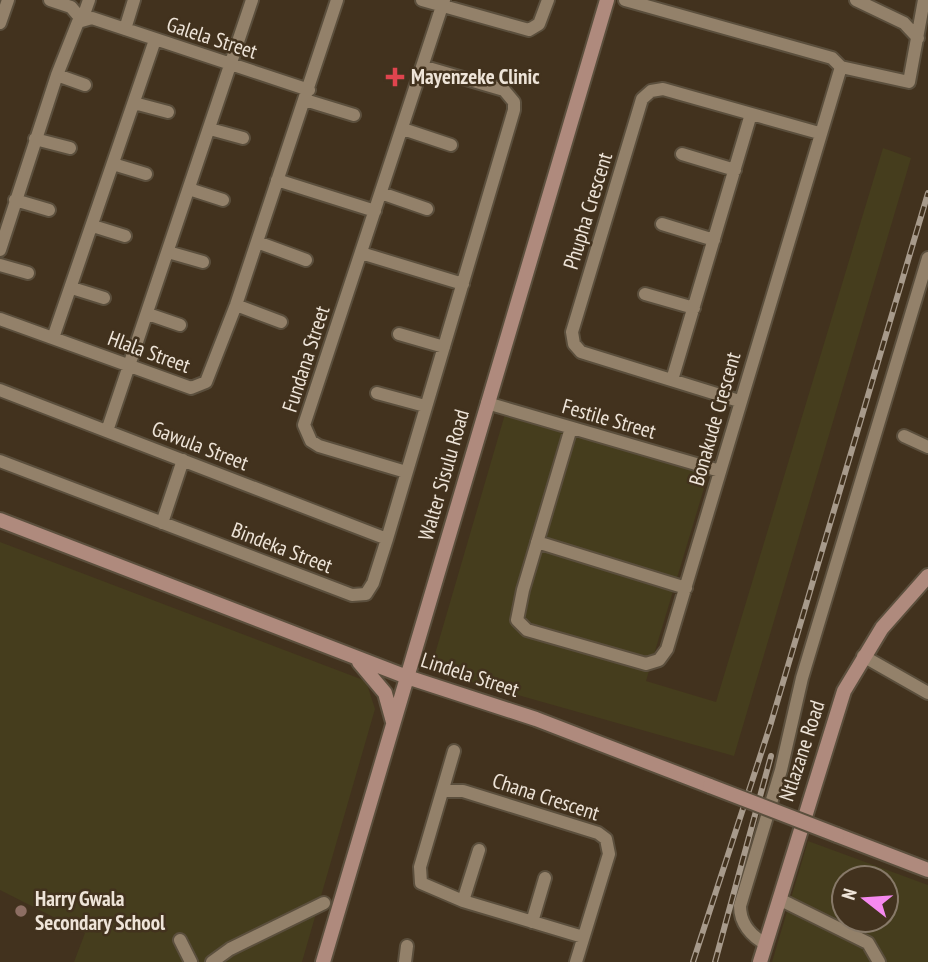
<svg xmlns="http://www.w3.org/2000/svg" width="928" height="962" viewBox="0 0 928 962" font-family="'PT Sans Narrow',sans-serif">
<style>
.sand{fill:#453d1d;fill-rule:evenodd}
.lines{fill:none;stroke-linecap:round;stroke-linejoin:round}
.street-casing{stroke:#5b4f3d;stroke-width:16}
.secondary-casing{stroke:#5b4f3d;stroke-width:18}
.street{stroke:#93816a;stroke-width:12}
.secondary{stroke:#af8a7d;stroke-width:14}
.rail-casing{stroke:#a79a8b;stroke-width:6}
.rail{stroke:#42321e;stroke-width:3.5;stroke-dasharray:10;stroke-linecap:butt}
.secondary-bridge-casing{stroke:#5b4f3d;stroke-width:18;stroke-linecap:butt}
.secondary-bridge{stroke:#af8a7d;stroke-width:14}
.health-dot{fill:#e0444e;stroke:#42321e;stroke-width:2.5}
.education-dot{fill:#8d6e63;stroke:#42321e;stroke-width:2.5}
.labels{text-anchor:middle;stroke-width:5;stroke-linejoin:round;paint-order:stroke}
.street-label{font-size:21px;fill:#eee4d8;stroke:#42321e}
.poi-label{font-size:21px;font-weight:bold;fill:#eee4d8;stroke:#42321e;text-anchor:start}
</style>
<rect width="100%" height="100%" fill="#42321e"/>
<path class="sand" d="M883 148 911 158 734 756 443 674 435 654 505 414 708 475 646 681 716 702Z
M0 542 366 681 375 709 302 962H74L85 933 0 890Z
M808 841 928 885V962H772ZM844 878H886V920H844Z"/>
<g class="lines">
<defs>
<path id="street" d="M50 0 71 7 82 20 89 0
M422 0 529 30 539 24 548 0
M625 0 832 58 841 67
M856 0 904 23 918 38
M0 23 8 0
M125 29 134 0
M841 67 909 82 924 0
M57 75 85 85
M305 100 354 115
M134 103 168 112
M210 129 243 138
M403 129 451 145
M35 139 70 148
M682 154 735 170
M113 164 146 174
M277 180 375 211
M189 189 223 200
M381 193 427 209
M15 200 49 210
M662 224 714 240
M93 226 125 236
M257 242 306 260
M0 250 57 75 78 22 92 18 309 90
M168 252 203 262
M361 253 463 284
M0 265 28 273
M72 288 104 298
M645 294 694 308
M236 305 281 322
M148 314 180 325
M0 319 191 388 206 382 236 305 337 0
M399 334 444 347
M53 338 155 40
M672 380 751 114
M0 390 387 539
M377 393 425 406
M739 401 581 352 574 344 572 332 642 99 651 91 663 89 819 133
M487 403 720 471
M571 428 523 590 517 620 527 630 646 664 659 660 667 649 841 67
M107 431 252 0
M904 436 928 447
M0 461 352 595 366 594 373 583 387 539 514 110V102L504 90 425 67
M406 472 319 446 311 441 304 425 444 0
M162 523 183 460
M537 542 686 588
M863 656 928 693
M454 751 420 867 421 883 463 901 583 937
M445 791H463L598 833 606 839 609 854 576 962
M779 899 868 943 879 962
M463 901 479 850
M532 922 545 878
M180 940 191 962
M766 944C751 936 740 923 740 906L781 770 802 678 928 258
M212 962 230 949 324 903
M405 962 407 946"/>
<path id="secondary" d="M0 520 407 677 536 719 710 786
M359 662 385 693 393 722
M837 835 928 870
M323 962 607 0
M760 962 844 691 882 628 928 576"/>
</defs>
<use href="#street" class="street-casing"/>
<use href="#secondary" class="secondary-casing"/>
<use href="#street" class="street"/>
<use href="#secondary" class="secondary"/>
<defs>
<path id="rail" d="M693 962 771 723 928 193
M715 962 771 756"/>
</defs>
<use href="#rail" class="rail-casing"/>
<use href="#rail" class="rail"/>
<defs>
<path id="secondary-bridge" d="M710 786 837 835"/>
</defs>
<use href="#secondary-bridge" class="secondary-bridge-casing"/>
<use href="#secondary-bridge" class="secondary-bridge"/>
</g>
<path class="health-dot" d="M391.5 66.5h7v7h7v7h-7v7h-7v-7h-7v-7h7z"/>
<circle class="education-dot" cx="21" cy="911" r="7"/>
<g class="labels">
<g class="street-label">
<text transform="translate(212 38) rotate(18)" y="7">Galela Street</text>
<text transform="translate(588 211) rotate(-73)" y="7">Phupha Crescent</text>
<text transform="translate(149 352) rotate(20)" y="7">Hlala Street</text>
<text transform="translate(306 359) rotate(-72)" y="7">Fundana Street</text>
<text transform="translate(609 419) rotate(16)" y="7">Festile Street</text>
<text transform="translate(715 419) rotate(-74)" y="7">Bonakude Crescent</text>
<text transform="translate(200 446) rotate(21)" y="7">Gawula Street</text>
<text transform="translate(444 475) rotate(-74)" y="7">Walter Sisulu Road</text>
<text transform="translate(282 548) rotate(21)" y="7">Bindeka Street</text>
<text transform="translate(470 675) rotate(18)" y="7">Lindela Street</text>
<text transform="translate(802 751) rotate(-72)" y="7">Ntlazane Road</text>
<text transform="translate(546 797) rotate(18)" y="7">Chana Crescent</text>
</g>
<g class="poi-label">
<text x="411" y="84">Mayenzeke Clinic</text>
<text x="35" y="906">Harry Gwala<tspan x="35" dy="24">Secondary School</tspan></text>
</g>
</g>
<g transform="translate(865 899) rotate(287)"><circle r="33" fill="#42321e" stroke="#877968" stroke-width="2"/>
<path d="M0-5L12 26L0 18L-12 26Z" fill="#f589ef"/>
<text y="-10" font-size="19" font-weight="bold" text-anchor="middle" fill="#eee4d8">N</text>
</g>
</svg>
